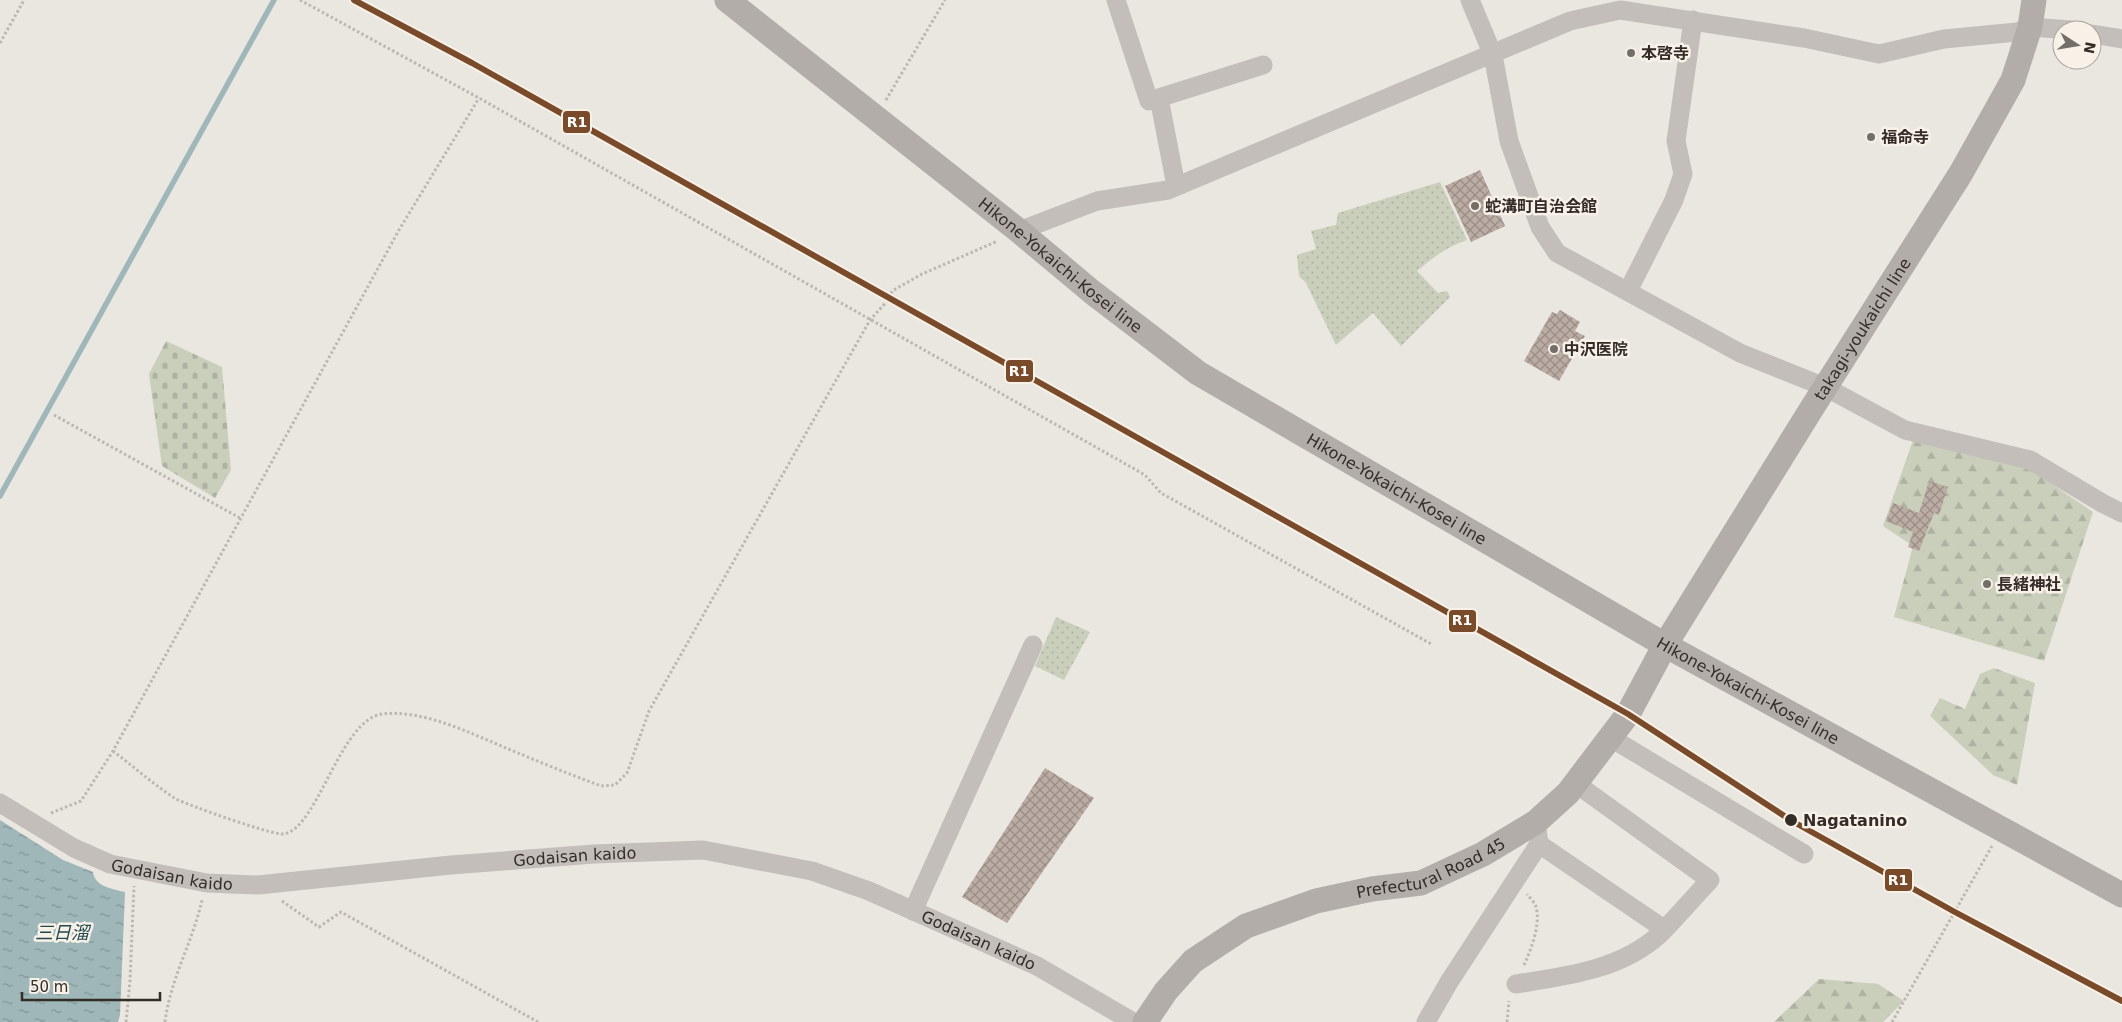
<svg xmlns="http://www.w3.org/2000/svg" width="2122" height="1022" viewBox="0 0 2122 1022" font-family="'DejaVu Sans','Noto Sans JP',sans-serif">
<style>
.forest{fill:url(#forest-firs)}
.cemetery{fill:url(#cemetery-stones)}
.park{fill:url(#park-dots)}
.water{fill:url(#water-ripples)}
.lines{fill:none;stroke-linecap:round;stroke-linejoin:round}
.stream{stroke:#9fb7b9;stroke-width:5.5}
.building{fill:url(#building-cross-hatch)}
.path{stroke:#bcb7b2;stroke-width:3;stroke-dasharray:2.5 2.5;stroke-linecap:butt}
.minor{stroke:#c3beb9;stroke-width:19}
.major{stroke:#b2ada8;stroke-width:25}
.rail-1-casing{stroke:#f7f1e8;stroke-width:10}
.rail-1{stroke:#7a4b2a;stroke-width:6}
.poi-dot{fill:#736e68;stroke:#f7f1e8;stroke-width:2}
.stop-dot{fill:#332d28;stroke:#f7f1e8;stroke-width:2}
.labels{text-anchor:middle;stroke-width:5;stroke-linejoin:round;paint-order:stroke}
.poi-label{font-size:16px;font-weight:bold;fill:#332d28;stroke:#f7f1e8;text-anchor:start}
.street-label{font-size:16px;fill:#332d28;stroke:#f7f1e8}
.stop-label{font-size:16px;font-weight:bold;fill:#332d28;stroke:#f7f1e8;text-anchor:start}
.water-label{font-size:18px;font-style:italic;fill:#23494f;stroke:#f7f1e8}
.line-badge{stroke:#f7f1e8;stroke-width:2}
.badge-label{font-size:14px;text-anchor:middle;font-weight:bold;fill:#fff}
</style>
<defs>
<pattern id="forest-firs" width="22" height="20" patternUnits="userSpaceOnUse" patternTransform="scale(1.25)"><rect width="22" height="20" fill="#cacfbc"/><path d="M5 1l3.5 6h-7zM16 11l3.5 6h-7z" fill="#aeb2a2"/></pattern>
<pattern id="cemetery-stones" width="16" height="16" patternUnits="userSpaceOnUse" patternTransform="scale(1.25)"><rect width="16" height="16" fill="#cacfbc"/><path d="M2 7V4a2 2 0 0 1 4 0v3zM10 15v-3a2 2 0 0 1 4 0v3z" fill="#aeb2a2"/></pattern>
<pattern id="park-dots" width="8" height="8" patternUnits="userSpaceOnUse" patternTransform="scale(1.25)"><rect width="8" height="8" fill="#cacfbc"/><path d="M2 2h.1M6 6h.1" fill="none" stroke="#aeb2a2" stroke-width="1.8" stroke-linecap="round"/></pattern>
<pattern id="water-ripples" width="26" height="14" patternUnits="userSpaceOnUse" patternTransform="scale(1.25)"><rect width="26" height="14" fill="#9fb7b9"/><path d="M2 4q2-2 4 0t4 0M15 11q2-2 4 0t4 0" fill="none" stroke="#829596"/></pattern>
<pattern id="building-cross-hatch" width="8" height="8" patternUnits="userSpaceOnUse" patternTransform="scale(1.25)"><rect width="8" height="8" fill="#bcada4"/><path d="M0 0l8 8M0 8l8-8" fill="none" stroke="#998d86"/></pattern>
</defs>
<rect width="100%" height="100%" fill="#eae6e0"/>
<path class="forest" d="M1913 440 2024 465 2093 512 2044 661 1894 617 1913 546 1883 526Z
M1994 668 2035 683 2017 785 1993 775 1930 716 1940 698 1965 709 1980 674Z
M1819 979 1878 984 1904 1001 1883 1022H1774Z"/>
<path class="cemetery" d="M166 341 222 367 231 470 215 498 162 466 149 374Z"/>
<path class="park" d="M1440 182 1467 240C1447 247 1432 258 1417 271L1438 293 1447 291 1450 297 1401 346 1373 313 1336 345 1306 283 1299 276 1297 255 1316 249 1311 231 1336 225 1338 213Z
M1056 617 1090 632 1064 680 1035 666Z"/>
<path class="water" d="M0 820 63 860 93 872C95 887 113 889 125 892L120 1015 118 1022H0Z"/>
<g class="lines">
<path class="stream" d="M0 496 274 0"/>
</g>
<path class="building" d="M1480 170 1505 226 1471 242 1445 186Z
M1560 310 1580 322 1575 331 1585 336 1559 381 1524 361 1552 312 1557 314Z
M1929 481 1948 487 1939 515 1934 513 1919 551 1908 547 1913 532 1886 521 1893 503 1919 513Z
M1045 768 1094 798 1007 923 962 897Z"/>
<g class="lines">
<path class="path" d="M300 0 479 98 1145 475 1161 493 1433 645
M0 43 24 0
M886 100 945 0
M54 415 240 518
M113 751C133 766 154 785 176 799 188 805 274 836 284 834 318 828 340 720 382 714 422 709 470 733 506 748 537 761 569 774 601 786L615 785 627 773 649 711 870 320 890 298 892 291 922 274 998 241
M51 813 81 801 113 751 399 230 479 98
M282 901 319 927 341 912 538 1022
M1524 965C1531 950 1541 924 1536 907 1535 903 1530 898 1527 894
M126 1022 130 981 134 886
M165 1022C170 980 193 941 202 900
M1507 1022 1509 1001
M1892 1022 1992 846"/>
<g class="minor">
<path d="M1116 0 1149 101 1263 65"/>
<path d="M1470 0 1493 55 1509 141 1540 227 1557 253 1740 353 1825 387 1905 430 2030 460 2102 503 2122 513"/>
<path d="M2092 34 2122 39"/>
<path d="M1159 98 1176 186"/>
<path d="M1019 231 1097 201 1168 190 1570 21 1620 10 1804 38 1879 54 1944 39 2017 32 2030 27 2071 30"/>
<path d="M1628 291 1674 200 1683 174 1676 141 1693 20"/>
<path d="M1611 738 1804 854"/>
<path id="s1" d="M0 803 74 848 110 864 207 883 258 885 451 865 594 854 703 850 812 871 869 891 1037 966 1133 1022"/>
<path d="M1539 844 1664 929"/>
<path d="M913 911 1033 645"/>
<path d="M1516 984C1566 976 1621 970 1660 934 1677 917 1693 898 1710 880L1575 783"/>
<path d="M1426 1022 1449 982 1539 844 1536 822"/>
</g>
<g class="major">
<path id="s2" d="M727 0 1019 231 1092 292 1198 373 1665 645 2122 895"/>
<path id="s3" d="M1145 1022 1166 991 1193 961 1246 926 1316 901 1372 889 1421 883 1483 854 1536 822 1568 793 1628 714 1665 645 1812 408 1961 173 2013 80 2030 27 2034 0"/>
</g>
<defs>
<path id="rail-1" d="M354 0 472 63 1628 714 1792 821 1953 911 2122 1001"/>
</defs>
<use href="#rail-1" class="rail-1-casing"/>
<use href="#rail-1" class="rail-1"/>
</g>
<g class="poi-dot">
<circle cx="1631" cy="53" r="5"/>
<circle cx="1871" cy="137" r="5"/>
<circle cx="1475" cy="206" r="5"/>
<circle cx="1554" cy="349" r="5"/>
<circle cx="1987" cy="584" r="5"/>
</g>
<circle class="stop-dot" cx="1791" cy="820" r="7"/>
<g class="labels">
<g class="poi-label">
<text x="1641" y="59">本啓寺</text>
<text x="1881" y="143">福命寺</text>
<text x="1485" y="212">蛇溝町自治会館</text>
<text x="1564" y="355">中沢医院</text>
<text x="1997" y="590">長緒神社</text>
</g>
<g class="street-label">
<text dy="6" stroke="none"><textPath href="#s2" startOffset="426">Hikone-Yokaichi-Kosei line</textPath></text>
<text dy="6" stroke="none"><textPath href="#s3" startOffset="1046">takagi-youkaichi line</textPath></text>
<text dy="6" stroke="none"><textPath href="#s2" startOffset="831">Hikone-Yokaichi-Kosei line</textPath></text>
<text dy="6" stroke="none"><textPath href="#s2" startOffset="1236">Hikone-Yokaichi-Kosei line</textPath></text>
<text dy="6" stroke="none"><textPath href="#s1" startOffset="594">Godaisan kaido</textPath></text>
<text dy="6" stroke="none"><textPath href="#s3" startOffset="336">Prefectural Road 45</textPath></text>
<text dy="6" stroke="none"><textPath href="#s1" startOffset="189">Godaisan kaido</textPath></text>
<text dy="6" stroke="none"><textPath href="#s1" startOffset="1014">Godaisan kaido</textPath></text>
</g>
<g class="stop-label">
<text x="1803" y="826">Nagatanino</text>
</g>
<g class="water-label">
<text x="62" y="939">三日溜</text>
</g>
</g>
<g class="line-badge">
<rect x="562" y="110" width="29" height="24" rx="5" fill="#7a4b2a"/>
<rect x="1005" y="359" width="29" height="24" rx="5" fill="#7a4b2a"/>
<rect x="1448" y="609" width="29" height="24" rx="5" fill="#7a4b2a"/>
<rect x="1884" y="868" width="29" height="24" rx="5" fill="#7a4b2a"/>
</g>
<g class="badge-label">
<text x="577" y="127">R1</text>
<text x="1019" y="376">R1</text>
<text x="1462" y="625">R1</text>
<text x="1898" y="885">R1</text>
</g>
<g transform="translate(2077 45) rotate(102)"><circle r="24" fill="#f7f1e8" stroke="#a9a39b"/>
<path d="M0-4L9 19L0 12L-9 19Z" fill="#736e68"/>
<text y="-8" font-size="14" font-weight="bold" text-anchor="middle" fill="#332d28">N</text>
</g>
<path d="M22 992v8h138v-8" fill="none" stroke="#332d28" stroke-width="2.5"/>
<text x="30" y="992" font-size="15" fill="#332d28" stroke="#f7f1e8" stroke-width="4" paint-order="stroke">50 m</text>
</svg>
